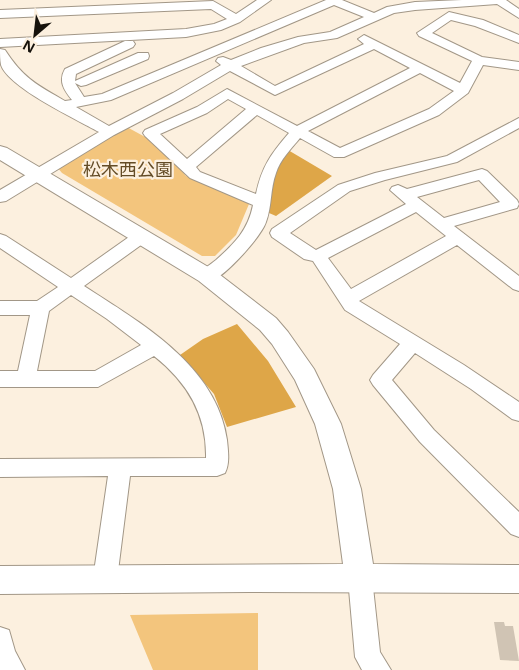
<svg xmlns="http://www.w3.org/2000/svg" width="519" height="670" viewBox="0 0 519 670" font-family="'Noto Sans','Noto Sans JP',sans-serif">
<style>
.green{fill:#f3c57d}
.water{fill:#dea648}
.building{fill:#d0c4b4}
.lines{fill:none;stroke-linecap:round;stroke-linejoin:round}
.minor-casing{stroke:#a29787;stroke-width:2}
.tertiary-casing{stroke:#a29787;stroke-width:2}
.minor{fill:#fff;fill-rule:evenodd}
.tertiary{fill:#fff;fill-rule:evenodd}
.labels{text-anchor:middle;stroke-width:4.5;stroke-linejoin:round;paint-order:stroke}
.park-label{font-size:18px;fill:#644c26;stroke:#fcf0df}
</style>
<rect width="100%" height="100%" fill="#fcf0df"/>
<path class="green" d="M125 126 147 138 178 166 186 176 247 201 249 204 236 235 215 256H202L62 173 57 167Z
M258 613V670H153L130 615Z"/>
<path class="water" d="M288 150 332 176 276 216 269 213C272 186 271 173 288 150Z
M237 324 268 361 296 407 227 427 214 394 180 355 203 339Z"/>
<path class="building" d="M494 622H504L505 626H513L519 661 500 660Z"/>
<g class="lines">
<defs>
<path id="minor" d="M257 0H271L240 22 221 30 186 37 0 47V39L186 29 214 24 227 19 211 9 0 18V10L213 1 236 14Z
M326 0H342L374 13 387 7 415 2 462 0H506L519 9V18L497 4 415 10 394 13 337 38 304 43 241 66 275 86 364 44 358 39 364 35 460 83 472 61 419 36 417 33 449 12 483 20 519 35V43L475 26 451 20 432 33 482 57 519 62V70L483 65 468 93 439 115 344 157H334L300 138C291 149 280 160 276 173 270 189 272 206 266 222 261 237 227 274 212 281 208 282 205 281 201 280L198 276C202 269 210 265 216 260 235 243 248 230 253 205L190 178 145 136 143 133 145 130 197 107 227 89 297 126 410 68 374 49 275 95 230 71 183 99 114 135 6 201 0 202V190L99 132C76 119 9 88 1 65 0 60 0 54 0 49L5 50C23 78 37 85 65 101L72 100C64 90 58 81 65 69L125 41H133L135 44 133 47 76 74 75 81 138 53H148L149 56 148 59 86 85 81 86 75 83 84 97 102 94ZM334 5 364 17 330 32 298 37 261 48 231 60 223 57 218 58 216 61 221 65 173 93 109 126 76 107 111 100ZM420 73 454 91 429 109 340 148 308 131ZM228 99 246 109 187 159 160 134 207 113ZM257 115 289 133C271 154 262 166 256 194L200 172 196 167Z
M519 118V128L457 162 385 180 350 191 290 233 316 250 406 204 390 190 392 187 398 185 407 189 482 169 487 171 517 200 519 204 517 208 454 226 519 276V291L513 289 457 245 359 301 464 365 519 402V421L512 419 471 389 415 353 392 380 434 430 519 512V537L511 534 420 442 373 385 370 380 373 375 400 344 345 310 313 261 304 259 272 237 270 233 272 229 338 185 375 173 447 156ZM479 180 500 202 444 218 417 197ZM416 212 446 236 351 289 328 258Z
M142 230 148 232 150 236 148 240 84 286C141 323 217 366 227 440 228 451 230 463 225 473L217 476H130L117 579 113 587 105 590 97 587 93 579 108 476 0 477V459L206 458C207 414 187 382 154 356L98 387H0V371H18L30 315H0V301H37L58 287 0 248V234L6 236 71 278 136 232ZM71 295 107 319 141 345 95 371H37L49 311Z
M360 567 368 570 372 578 380 652 391 670H362L355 657 348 578 352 570Z
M0 627 9 630 15 651 25 670H0Z"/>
<path id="tertiary" d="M0 146 7 148 215 271 276 318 288 332 314 369 341 424 361 489 373 564 519 565V593L249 592 0 594V566L343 564 333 489 315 424 295 380 272 344 260 330 199 281 0 160Z"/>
</defs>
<use href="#minor" class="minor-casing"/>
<use href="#tertiary" class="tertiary-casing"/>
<use href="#minor" class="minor"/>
<use href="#tertiary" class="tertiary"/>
</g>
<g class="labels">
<g class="park-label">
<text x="128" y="176">松木西公園</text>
</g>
</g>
<g transform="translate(35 35) rotate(208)" stroke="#fcf0df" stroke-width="4" paint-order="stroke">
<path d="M0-4L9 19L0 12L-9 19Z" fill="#16120c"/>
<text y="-8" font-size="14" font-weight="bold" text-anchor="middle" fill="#16120c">N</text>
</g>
</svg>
